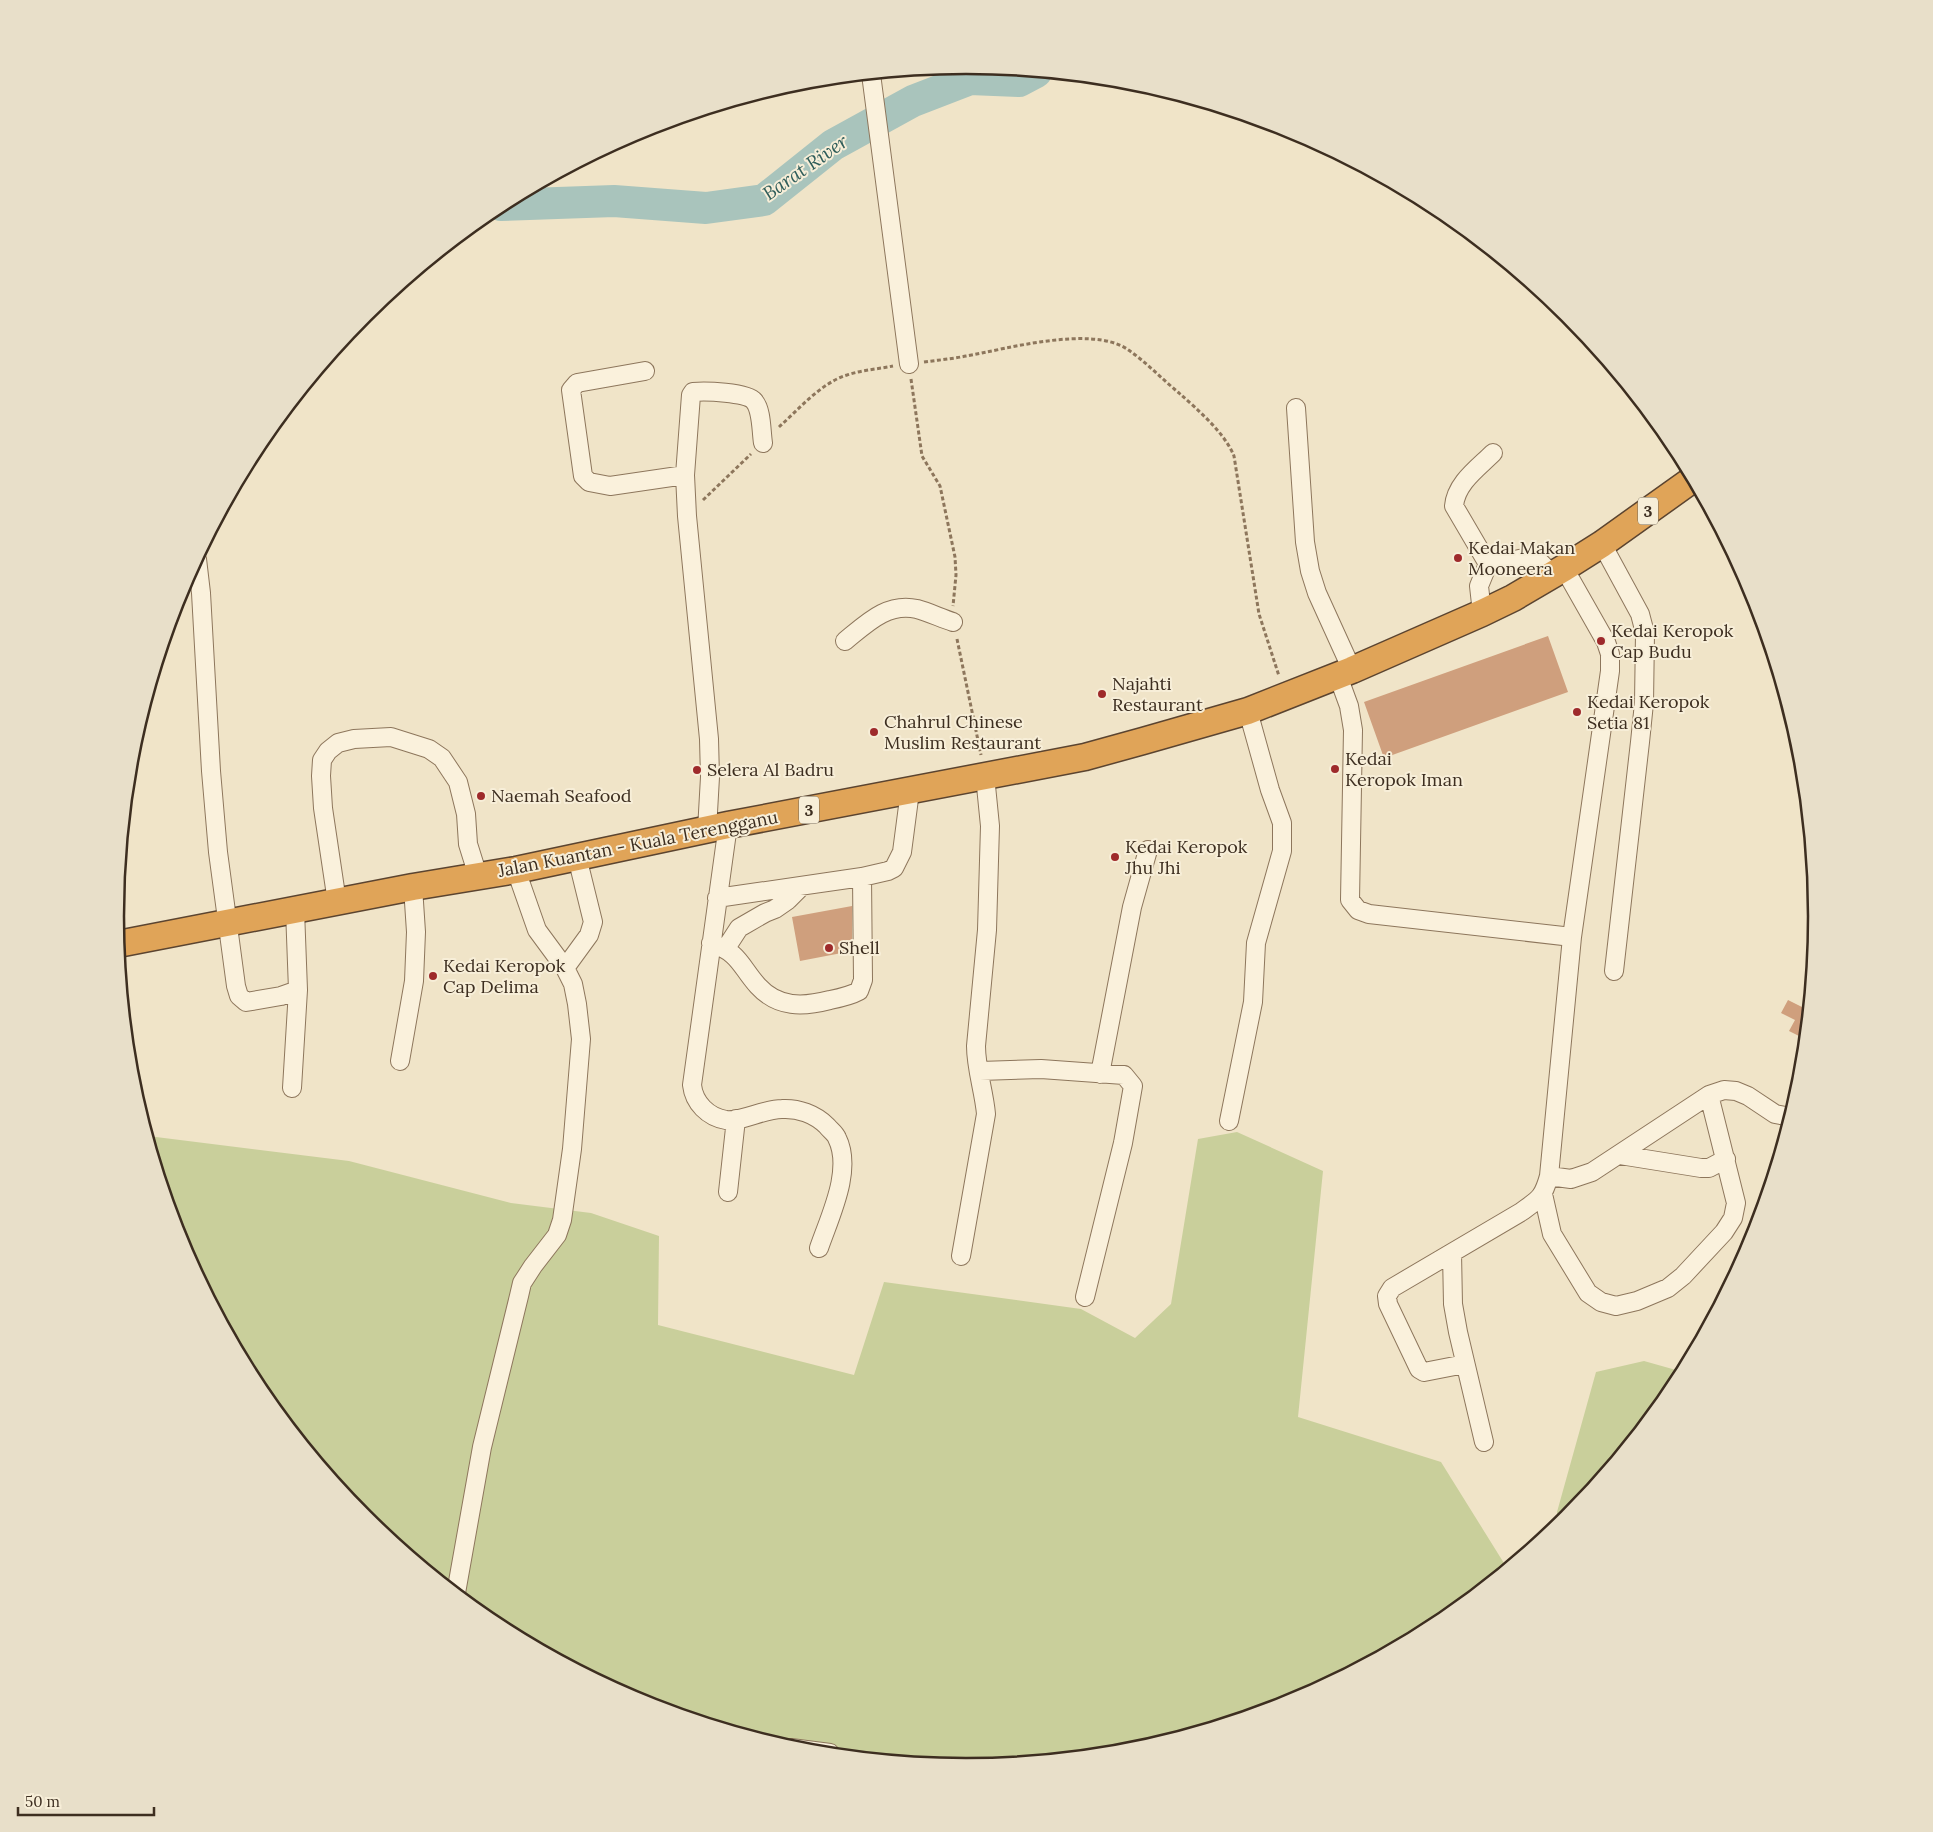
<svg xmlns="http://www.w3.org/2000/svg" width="1933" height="1832" viewBox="0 0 1933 1832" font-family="Lora,serif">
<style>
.green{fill:#c9cf9b}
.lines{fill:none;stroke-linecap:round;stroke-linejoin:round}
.river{stroke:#a9c4bc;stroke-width:32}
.building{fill:#cf9f7d}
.minor-casing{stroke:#8d765c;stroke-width:20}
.highway-casing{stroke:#5b4430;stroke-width:29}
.path{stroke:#8d765c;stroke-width:3;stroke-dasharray:4 2.5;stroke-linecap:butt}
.minor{stroke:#faf1dc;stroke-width:18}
.highway{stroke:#e0a458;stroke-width:26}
.poi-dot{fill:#9e2a2b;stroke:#f7eed8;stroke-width:2}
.labels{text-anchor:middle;stroke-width:4;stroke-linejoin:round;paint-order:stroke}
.shield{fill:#f7eed8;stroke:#756857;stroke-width:1}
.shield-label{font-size:16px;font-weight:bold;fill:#3d2e20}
.poi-label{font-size:18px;fill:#3d2e20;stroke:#f7eed8;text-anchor:start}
.street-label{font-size:18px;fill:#3d2e20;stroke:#f7eed8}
.water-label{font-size:19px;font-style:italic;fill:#2f5d5a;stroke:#f7eed8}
.rim{fill:none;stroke:#3d2e20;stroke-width:2.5}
</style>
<rect width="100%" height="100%" fill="#f0e4c8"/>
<path class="green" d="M1237 1132 1323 1171 1298 1417 1441 1462 1507 1568 1439 1624 1292 1702 1132 1751 966 1767 800 1751 641 1702 493 1623 365 1518 259 1389 180 1241 148 1136 349 1161 511 1203 591 1213 659 1236 658 1325 854 1375 884 1282 1081 1309 1135 1338 1171 1304 1198 1139Z
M1644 1361 1683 1372 1674 1389 1568 1518 1558 1526 1557 1512 1596 1372Z"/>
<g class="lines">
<path class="river" d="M501 205 614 201 706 208 764 200 833 145 913 101 970 79 1019 81 1036 72"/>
</g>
<path class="building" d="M1548 636 1568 692 1384 758 1364 702Z
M852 906V951L800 961 792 917Z
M1810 993 1806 1035 1805 1039 1789 1031 1795 1020 1781 1013 1788 1000 1802 1007Z"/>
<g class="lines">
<defs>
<path id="minor" d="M871 74 909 364
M645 371 577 383 571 390 583 476 589 482 610 486 685 475
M1296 408 1305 542 1310 571 1317 593 1352 670
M1493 453C1478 468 1456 483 1454 506L1488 564C1505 565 1520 556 1536 558L1552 574
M1602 544 1640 614 1645 633 1644 703 1640 742 1614 971
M197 559 201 593 211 771 218 852 236 986 239 996 246 1002 281 996 298 990 295 910
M1482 613 1479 586 1488 564
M845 641C866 624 887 602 917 609 928 612 941 618 953 622
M1338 676 1349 706 1353 730 1350 900 1358 910 1369 914 1572 937
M728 825 692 1085C694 1103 708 1117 726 1120 741 1122 764 1109 782 1109 798 1108 815 1114 827 1126 830 1130 835 1133 837 1138 853 1170 830 1216 819 1248
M707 830 710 777 709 739 687 516 685 475 691 395 693 392C705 391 747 392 754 401 762 410 761 430 763 443
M717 898 862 877 888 871 894 868 902 852 910 791
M337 902 323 808 321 776 322 760 328 751 338 743 354 739 391 737 429 749 442 758 458 782 466 814 468 844 478 876
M711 943C740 953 740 966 758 986 778 1008 803 1007 830 1000 840 998 850 996 859 991L863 980 862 877
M726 948 739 928 765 913 775 909 788 900 802 886
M565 968 589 935 593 922 577 857
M400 1061 414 981 416 932 413 887
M980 1071 1041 1069 1124 1075 1133 1086 1123 1143 1085 1297
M1100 1074 1132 907 1148 850
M292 1088 298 990
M1229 1121 1253 1002 1256 943 1282 851V823L1270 790 1248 711
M1620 1155 1701 1168H1709L1726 1159
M1549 1176 1571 1179 1592 1172 1709 1095 1724 1090 1736 1091 1748 1096 1775 1114 1791 1117
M728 1192 736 1119
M1543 1194 1552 1234 1588 1293 1601 1302 1616 1306 1637 1301 1668 1288 1683 1276 1724 1232 1733 1218 1736 1203 1709 1095
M1452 1253 1453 1304 1458 1332 1484 1442
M961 1256 986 1114C984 1091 976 1069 976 1046L987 930 990 826 985 776
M1465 1364 1424 1372 1419 1369 1388 1304 1387 1296 1392 1288 1521 1212C1539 1199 1543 1198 1549 1176L1572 937 1610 671V654L1606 642 1564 568
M456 1593 482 1447 519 1296 522 1283 533 1266 557 1235 562 1220 572 1149 581 1039 577 1004 573 984 565 968 537 930 516 870
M791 1748 830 1753"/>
<path id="highway" d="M118 944 413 887 516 870 728 825 1085 757 1143 741 1248 711 1352 670 1482 613 1513 598 1564 568 1602 544 1693 479"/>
</defs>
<use href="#minor" class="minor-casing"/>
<use href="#highway" class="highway-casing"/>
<path class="path" d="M924 362C938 360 952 359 966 356 1007 349 1090 325 1127 349 1145 361 1162 379 1179 393 1197 409 1225 433 1234 456L1259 614 1279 676
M911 379 922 456 940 486 955 557 956 575 953 606
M779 427C799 409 821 383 847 375 862 370 878 369 893 366
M703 500 751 454
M957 639 981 755"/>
<use href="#minor" class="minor"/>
<use href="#highway" class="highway"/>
</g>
<g class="poi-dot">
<circle cx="1458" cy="558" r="5"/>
<circle cx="1601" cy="641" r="5"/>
<circle cx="1102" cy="694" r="5"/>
<circle cx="1577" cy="712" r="5"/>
<circle cx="874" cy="732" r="5"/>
<circle cx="1335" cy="769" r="5"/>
<circle cx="697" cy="770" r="5"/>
<circle cx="481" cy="796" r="5"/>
<circle cx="1115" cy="857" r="5"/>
<circle cx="829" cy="948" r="5"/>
<circle cx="433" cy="976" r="5"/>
</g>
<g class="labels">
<g class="shield">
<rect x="1638" y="497.5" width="20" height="27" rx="4"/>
<rect x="799" y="796.5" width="20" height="27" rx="4"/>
</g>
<g class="shield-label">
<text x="1648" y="517">3</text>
<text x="809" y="816">3</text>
</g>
<g class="poi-label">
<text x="1468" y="554">Kedai Makan<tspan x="1468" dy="21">Mooneera</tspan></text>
<text x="1611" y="637">Kedai Keropok<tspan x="1611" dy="21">Cap Budu</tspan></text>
<text x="1112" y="690">Najahti<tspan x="1112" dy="21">Restaurant</tspan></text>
<text x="1587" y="708">Kedai Keropok<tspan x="1587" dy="21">Setia 81</tspan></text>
<text x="884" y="728">Chahrul Chinese<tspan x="884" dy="21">Muslim Restaurant</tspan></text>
<text x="1345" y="765">Kedai<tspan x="1345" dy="21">Keropok Iman</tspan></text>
<text x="707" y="776">Selera Al Badru</text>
<text x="491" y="802">Naemah Seafood</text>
<text x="1125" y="853">Kedai Keropok<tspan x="1125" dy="21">Jhu Jhi</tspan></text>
<text x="839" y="954">Shell</text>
<text x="443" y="972">Kedai Keropok<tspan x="443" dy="21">Cap Delima</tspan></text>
</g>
<g class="street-label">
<text transform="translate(638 844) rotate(-11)" y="6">Jalan Kuantan - Kuala Terengganu</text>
</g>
<g class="water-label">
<text transform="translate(805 167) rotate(-35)" y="7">Barat River</text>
</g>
</g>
<path d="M0 0H1933V1832H0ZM124 916a842 842 0 1 1 1684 0a842 842 0 1 1-1684 0Z" fill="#e8dfc9" fill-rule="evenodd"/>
<path class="rim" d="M124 916a842 842 0 1 1 1684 0a842 842 0 1 1-1684 0Z"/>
<path d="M18 1807v8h136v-8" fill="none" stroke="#3d2e20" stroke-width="2.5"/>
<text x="25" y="1807" font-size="15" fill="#3d2e20" stroke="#f7eed8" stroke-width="4" paint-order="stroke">50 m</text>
</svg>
